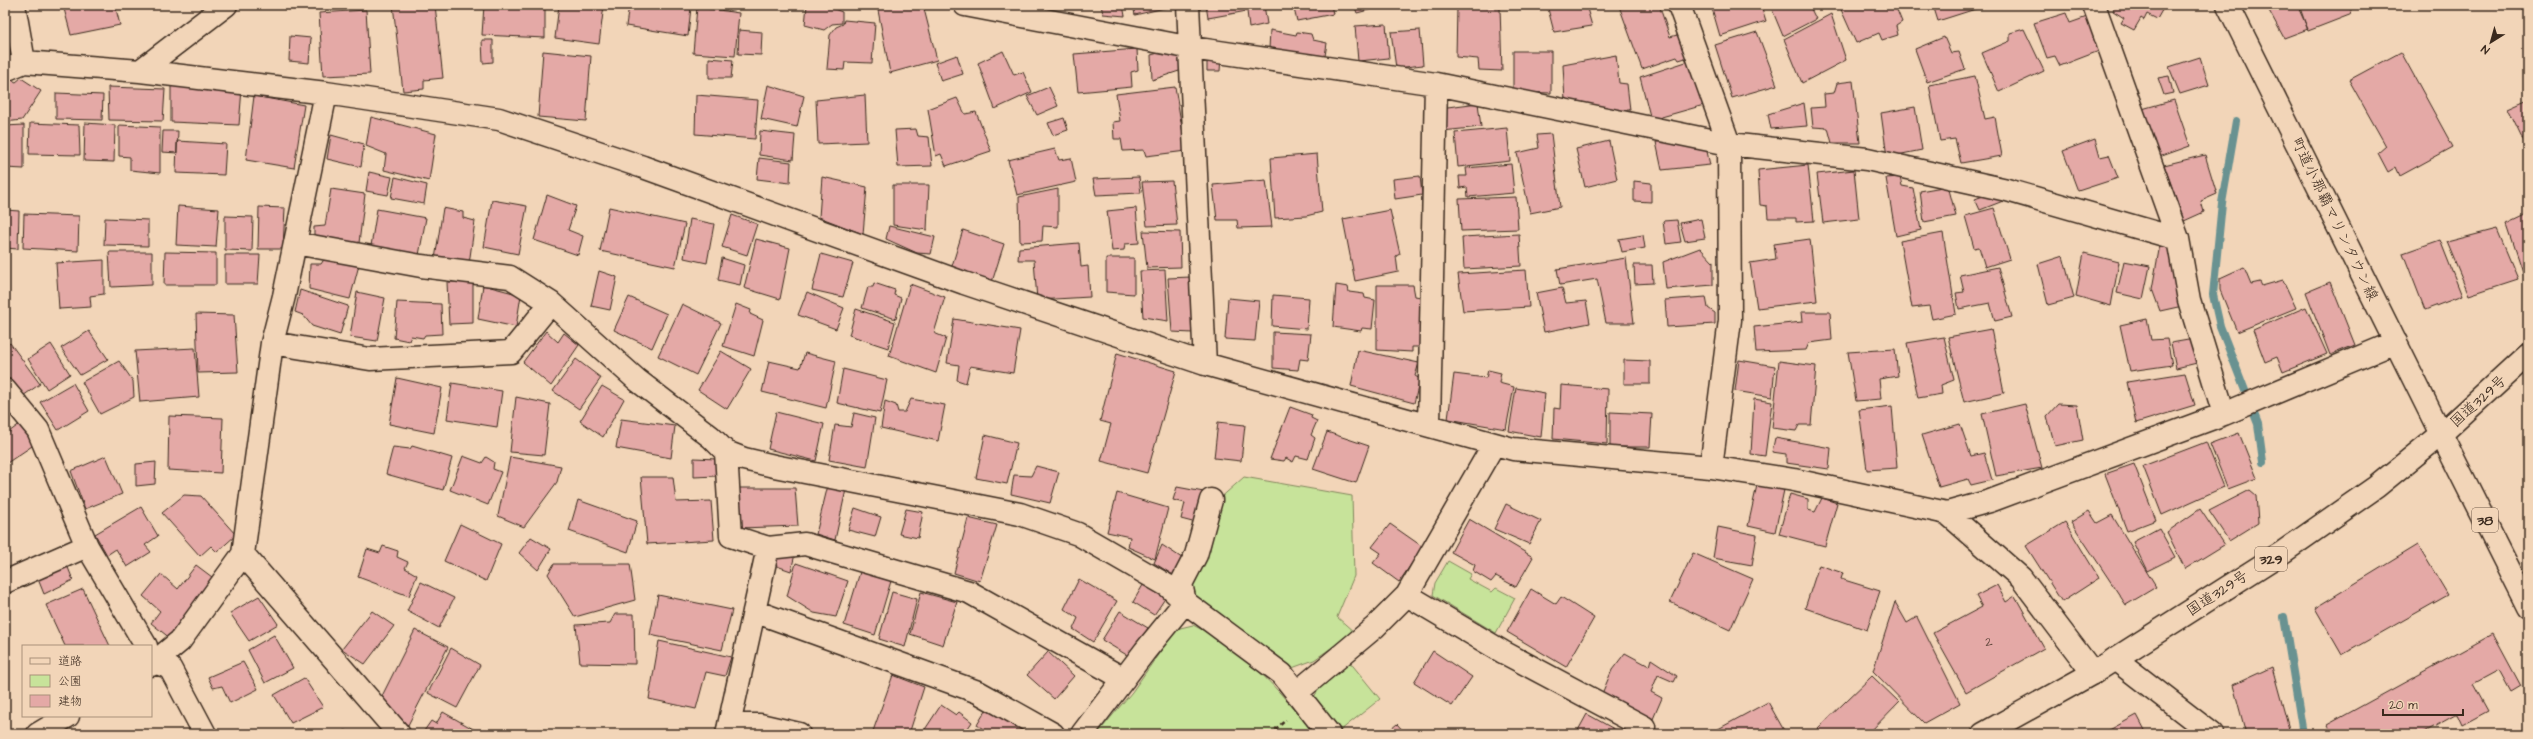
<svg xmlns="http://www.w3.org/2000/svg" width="2533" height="739" viewBox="0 0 2533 739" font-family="'Architects Daughter','Klee One',sans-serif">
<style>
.green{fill:#c7e39a;stroke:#81865c}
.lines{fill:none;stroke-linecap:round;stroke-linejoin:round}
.stream{stroke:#699291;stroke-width:8}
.building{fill:#e4a9a6;stroke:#3b2a1e}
.minor-casing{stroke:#3b2a1e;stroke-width:25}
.major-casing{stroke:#3b2a1e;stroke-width:25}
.highway-casing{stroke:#3b2a1e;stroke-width:25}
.path{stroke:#3b2a1e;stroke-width:2.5;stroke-dasharray:4 3;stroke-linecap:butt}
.minor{stroke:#f2d5b8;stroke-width:22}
.major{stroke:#f2d5b8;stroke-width:22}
.highway{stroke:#f2d5b8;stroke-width:22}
.labels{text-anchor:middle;stroke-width:4;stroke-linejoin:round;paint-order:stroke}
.number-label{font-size:13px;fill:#654a40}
.shield{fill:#f2d5b8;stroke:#725d4c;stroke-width:1}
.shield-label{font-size:14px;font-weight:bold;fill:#3b2a1e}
.street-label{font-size:15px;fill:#3b2a1e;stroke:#f2d5b8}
</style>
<rect width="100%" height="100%" fill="#f2d5b8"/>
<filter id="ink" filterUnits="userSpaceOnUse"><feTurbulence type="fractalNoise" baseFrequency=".025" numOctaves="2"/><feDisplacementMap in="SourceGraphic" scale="8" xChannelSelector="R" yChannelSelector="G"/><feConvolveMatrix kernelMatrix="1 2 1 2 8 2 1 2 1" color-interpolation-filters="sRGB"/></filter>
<g filter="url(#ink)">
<path class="green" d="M1244 477 1352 496 1354 576 1337 617 1354 632 1314 660 1292 668 1195 596 1190 585 1210 550 1218 500Z
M1448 561 1471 574 1468 579 1492 592 1496 588 1515 598 1496 633 1433 595 1435 583Z
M1193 625C1245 651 1279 689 1314 734H1097L1132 692 1176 629Z
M1349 661 1380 699 1341 730 1314 697 1322 684Z"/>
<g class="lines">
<path class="stream" d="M2236 121 2222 203 2213 295 2220 326 2258 424 2263 462
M2284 617 2303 734"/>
</g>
<path class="building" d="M63 5H115L120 25 71 35Z
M393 5H435L443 78 424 80V89L403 91Z
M484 5H545V38L482 35Z
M559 5H604L599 44 555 38Z
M629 5H680L691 7 688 36 626 26Z
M807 5H834V9L842 12V23L832 24 824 30 805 25Z
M877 5H923L937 60 890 73Z
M1025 5H1048L1038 8Z
M1101 5H1123L1125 16 1103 14Z
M1133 5H1177L1135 15Z
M1206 5H1264L1267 24 1249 28 1247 11 1208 18Z
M1293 5H1331L1333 14 1297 21Z
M1354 5H1380V7L1357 13Z
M1547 5H1586L1592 26 1554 32Z
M1659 5 1670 37 1684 33 1692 56 1679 60 1677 57 1642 69 1619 6Z
M1711 5H1761L1766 21 1720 36Z
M1777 5H1809L1816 19 1783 36 1771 7Z
M1839 5H1895L1902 22 1896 26 1898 35 1882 40 1879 33 1856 43Z
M1933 5H1988L1938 21Z
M2115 5H2165L2157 19 2147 14 2144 20 2141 18 2134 30 2121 23 2124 18 2113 11Z
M2266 5H2297L2308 29 2284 38Z
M2299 5H2349L2352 14 2308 31Z
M2374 5H2386L2376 9Z
M697 7 739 13 735 56 693 53Z
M1457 7 1500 8 1502 71 1479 70 1478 59 1456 57Z
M366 10 370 74 323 76 319 13Z
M2066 13 2070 23 2087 17 2099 51 2060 66 2055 56 2047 58 2034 23Z
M1831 14 1846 60 1802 83 1784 39Z
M844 20 875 23 872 63 845 62 844 70 827 69 830 35 836 27 843 24Z
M1386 24 1389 58 1358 61 1355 26Z
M2024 29 2044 71 1999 92 1982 53 2010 41V33Z
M739 30 762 32 761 55 738 54Z
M1270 30 1296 35 1297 32 1311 34 1313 40 1327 43 1325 56 1269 49Z
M1420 30 1423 65 1396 68 1391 32Z
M1757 32 1777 85 1732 98 1715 45Z
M290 36 311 38 309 63 289 61Z
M1944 37 1951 53 1959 52 1965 69 1927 82 1915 49Z
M482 40H493V62L483 63Z
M1180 47 1188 68 1152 80 1151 55Z
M1137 49 1138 70 1131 72 1132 87 1078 92 1074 54Z
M543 51 591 56 586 121 538 117Z
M1003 51 1014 75 1023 72 1032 92 995 109 978 63Z
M1513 51H1551V93L1513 92Z
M2401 52 2453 147 2400 176 2396 167 2388 172 2378 153 2386 146 2349 80Z
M1207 54 1221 57 1220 71H1207Z
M957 55 963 74 941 81 935 63Z
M1616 55 1619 83 1627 84 1630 110 1607 111 1565 101 1563 65Z
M2200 57 2209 85 2180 94 2169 67Z
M709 58 733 60 731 78H709Z
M1695 59 1704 105 1651 120 1640 77Z
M1975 76 1985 119 1995 117 2002 156 1961 163 1955 139 1940 141 1929 85Z
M2169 76 2173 93 2164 95 2158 78Z
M21 78 41 91 22 120 5 122V82L12 80 16 82Z
M1853 81 1860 143H1832L1828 128 1813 127 1811 108 1825 107 1824 94 1834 93 1837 83Z
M768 85 804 96 797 127 761 119Z
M171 86 242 89 239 125 171 122Z
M108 87 165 89 163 121 109 120Z
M1049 87 1058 106 1037 115 1027 96Z
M1175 87 1186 151 1146 156 1144 150 1123 151 1121 139H1114L1113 122 1120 121 1116 94Z
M56 93 103 95 102 120 56 119Z
M696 95 758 100 755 139 695 134Z
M865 95 867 142 818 144 816 100Z
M254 96 304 105 294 168 246 160Z
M957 98 965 114 976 112 991 151 946 166 941 154 936 156 928 109Z
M2528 99V150L2508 108Z
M2174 100 2190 146 2159 157 2142 109Z
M1478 103 1481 127 1442 131 1440 108Z
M1804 103 1807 126 1771 129 1768 114Z
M1915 107 1922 150 1887 157 1881 113Z
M371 117 436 134 429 181 384 170 386 154 366 146Z
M1064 118 1068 130 1053 135 1048 123Z
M30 123 79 125 80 155 29 154Z
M85 123 115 125 114 162 84 161Z
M24 125V169L5 168V126Z
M119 125 160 127V173L130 170V157L119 156Z
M1507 128 1510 161 1458 167 1455 133Z
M916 129 918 136 929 137 932 166 898 167 895 130Z
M163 131H178L177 153 162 152Z
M760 131 795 135 793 160 759 155Z
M1551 134 1560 207 1530 213 1517 153 1539 148 1537 135Z
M331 135 364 144 361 167 327 159Z
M2095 139 2100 157 2109 155 2118 178 2078 191 2063 151Z
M177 141 226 144 224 175 176 173Z
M1609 141 1617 179 1585 187 1576 149Z
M1688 141 1706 147 1710 165 1662 170 1656 142Z
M1055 149 1059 160 1071 158 1076 182 1017 195 1008 160Z
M1317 154 1322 212 1306 216 1275 218 1271 158Z
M2205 155 2217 194 2201 201 2204 212 2184 221 2164 165Z
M759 158 791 162 790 183 757 179Z
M1511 164 1514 193 1468 197 1467 187 1460 188 1459 176H1467L1466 168Z
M1808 165 1814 221 1796 222V218H1768L1767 206 1760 205 1758 170Z
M1854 170 1859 219 1823 223 1817 174Z
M369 172 392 177 388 195 366 191Z
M1420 176 1422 195 1395 199 1393 179Z
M395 177 427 185 424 204 391 198Z
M822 177 867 187 863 234 819 217Z
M1139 177 1141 193 1096 195 1093 179Z
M1900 177 1902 186 1913 188 1921 230 1896 236 1886 178Z
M1266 180 1272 227 1238 228 1237 220H1217L1213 185Z
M1172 181 1177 225 1147 226 1142 182Z
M1634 181 1651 183V202L1634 201Z
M893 185H929L927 230 893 225Z
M1948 186 1956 216 1924 222 1920 191Z
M331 189 365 194 359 243 314 239V227L325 226Z
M1058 189V227L1043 226 1042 241 1020 242 1019 197Z
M1999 190 2003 201 1980 210 1975 199Z
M547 195 576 206 568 230 583 236 578 255 534 240Z
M1516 197 1518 229 1461 231 1459 199Z
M492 200 527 206 518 254 484 247Z
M178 206 219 209 216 247 176 245Z
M259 207 285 208 283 249H258Z
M609 207 685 224 675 267 600 251Z
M443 208 463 212V218L475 221 469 264 435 259Z
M1136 208 1139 243 1125 244 1124 250 1112 251 1107 211Z
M1994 208 2010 259 1985 267 1979 247 1974 248 1965 216Z
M377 209 426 218 419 255 371 246Z
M5 210 19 211 18 249 5 248Z
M1390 210 1400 254 1396 256 1398 272 1355 281 1343 219Z
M24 214 79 216 78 251 23 248Z
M2528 214V272L2524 275 2507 224Z
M732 215 757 224 747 255 722 247Z
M225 216 253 217 252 251 225 250Z
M105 218 148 220V246L104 245Z
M690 219 714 224 707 263 684 258Z
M1701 219 1705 238 1685 241 1680 223Z
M1677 220 1681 242 1666 244 1663 221Z
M889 226 935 237 931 254 917 253 886 239Z
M2497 229 2518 279 2469 295 2447 242Z
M963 230 1004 244 992 282 951 269Z
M1143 231 1180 232 1181 267 1147 268Z
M1943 233 1956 314 1932 319 1929 306 1912 308 1900 241Z
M1519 234 1521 266 1464 269 1462 237Z
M1643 235 1645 248 1622 252 1619 239Z
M756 239 790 248 780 299 744 288Z
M1810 239 1817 301 1757 308 1750 263 1776 259 1774 244Z
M2161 239 2175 242 2187 305 2160 311 2152 289Z
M2440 240 2462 296 2425 310 2403 253Z
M1079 243 1081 267 1088 266 1090 297 1037 300 1034 260H1018L1019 248Z
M1700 248 1713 262V285L1666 289 1663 262Z
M109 252H152V285L111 287Z
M165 252 216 253V285H164Z
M2084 253 2119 262 2111 306 2076 296Z
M821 254 853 263 843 297 812 290Z
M225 255H260L258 284H225Z
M2063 256 2074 298 2048 305 2038 264Z
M325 258 359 265 350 299 309 289 310 264H321Z
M722 258 744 265 740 285 718 280Z
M1106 258H1134V294L1106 292Z
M1626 258 1634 323H1606L1597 279 1560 285 1557 269Z
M104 260V294L90 296 91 307 59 309 56 263Z
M2124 261 2150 266 2143 299 2117 293Z
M1634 265H1652L1653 283 1635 284Z
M1998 267 2012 317 1995 321 1990 303 1959 309 1956 293 1964 292 1960 275Z
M2244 267 2251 284 2260 282 2262 286 2283 280 2296 308 2237 332 2220 290V278Z
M1165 270 1168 321 1143 317 1140 271Z
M1526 270 1529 307 1463 311 1458 274Z
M599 271 617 277 610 310 591 306Z
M1191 277 1193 333 1172 332 1168 278Z
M447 282H473V323L449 324Z
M2330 282 2355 345 2330 355 2306 292Z
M874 283 895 290 894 295 901 298 896 319 862 308 868 287H873Z
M910 284 945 297 934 333 946 338 936 373 889 356Z
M483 285 521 295 516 327 478 319Z
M1336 285 1348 287 1349 292 1364 294 1365 298 1375 300 1372 329 1362 328 1361 331 1333 327Z
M1377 285H1413L1415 296 1426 298 1428 347H1412V352L1377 350Z
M1562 288 1566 303 1586 301 1590 323 1544 332 1536 293Z
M300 290 348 306 340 335 312 326 303 315 295 312Z
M357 292 385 298 377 341 350 337Z
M807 292 844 308 836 329 798 315Z
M1273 295 1309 298 1307 329 1272 326Z
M629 297 667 314 652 348 614 330Z
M1706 297 1708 308 1715 313V324L1667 327 1665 300Z
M1228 298 1259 301 1255 341 1225 339Z
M397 302 441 304 442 334 425 335 423 338 411 336 409 341 394 338Z
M682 304 721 323 696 375 658 356Z
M736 304 751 310 750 314 763 320 754 356 723 346Z
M2306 307 2327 354 2283 372 2277 357 2265 362 2253 330Z
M856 309 895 322 888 348 849 335Z
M1801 312H1830L1832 340 1809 343 1806 350 1756 352 1754 327 1802 322Z
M196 314 234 315 238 372 198 373Z
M954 319 1020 330 1013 373 970 366 966 383 957 380 959 365 947 363Z
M2147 319 2151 340 2167 339 2172 365 2130 371 2120 325Z
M1991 329 2004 393 1964 402 1948 337Z
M89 331 108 359 80 375 61 348Z
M546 331 558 342 564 333 579 345 551 386 523 362Z
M1273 332 1311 334 1308 360 1300 359 1298 370 1273 368Z
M1944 337 1954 380 1941 385 1942 394 1918 398 1907 343Z
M2194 339 2197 363 2176 368 2171 343Z
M10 343 40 384 20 398 5 376V347Z
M51 344 70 374 47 389 28 359Z
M195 348 199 397 140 402 135 351Z
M1895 349 1898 376 1879 379 1881 399 1856 401 1848 352Z
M1358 350 1419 363 1415 376 1420 379 1414 403 1351 386Z
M721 351 751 369 727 409 698 390Z
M805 353 836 361 826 408 762 392 769 361 800 368Z
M1117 353 1176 371 1147 473 1101 461 1111 424 1100 421Z
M576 359 601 378 579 409 553 391Z
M1624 360 1650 361V384H1624Z
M1739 360 1775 366 1772 397 1735 391Z
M119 361 133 381 134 397 100 414 82 382Z
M1779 361 1816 366 1811 425H1799L1796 431 1772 428Z
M843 369 887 380 880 413 837 403Z
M1488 370 1501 373 1499 383 1514 387 1506 429 1448 419 1454 374 1486 378Z
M2185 373 2195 405 2136 423 2127 382Z
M397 378 442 388 434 433 389 424Z
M73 383 89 411 58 430 40 402Z
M452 383 502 391 497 427 447 419Z
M1561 385 1608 389 1607 444 1553 439 1554 408 1560 409Z
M602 386 624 399 603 437 580 421Z
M1516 388 1545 393 1541 437 1509 431Z
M516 397 550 404 544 455 510 452Z
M911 399 945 405 938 441 881 428 885 401 896 405 898 412H905Z
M1754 399 1772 402 1765 456 1751 454Z
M2025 404 2042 468 1996 476 1982 414Z
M2058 404 2077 405 2083 440 2055 446 2047 416Z
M1892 406 1897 468 1867 470 1859 410Z
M1290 407 1312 415 1311 418 1317 421 1311 435 1315 438 1308 459 1296 456 1293 462 1286 458 1284 461 1270 459Z
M776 412 824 424 816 461 768 449Z
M1610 412 1652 414 1650 447H1610Z
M854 413 875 418 867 467 829 460 835 425 851 427Z
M169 416 223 418 221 473 168 470Z
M621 419 675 426 671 458 616 448Z
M1218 422 1245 425 1241 461 1214 458Z
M21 423 35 444 7 463 5 461V435Z
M1960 424 1971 456 1984 453 1992 480 1971 485 1968 479 1939 487 1922 435Z
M1327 432 1369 446 1356 483 1313 469Z
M2239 433 2257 478 2228 489 2210 444Z
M985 435 1017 443 1007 484 976 478Z
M1775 438 1831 448 1829 469 1786 463V454L1772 452Z
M2206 442 2224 487 2162 515 2143 466Z
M412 446 452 458 443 490 386 474 393 447 410 449Z
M106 456 122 494 85 509 71 471Z
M463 456 482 463 486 457 494 462 493 469 501 472 488 505 450 490Z
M510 457 561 466 557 482 524 527 498 516Z
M694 458 717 459 716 476 694 477Z
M156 462 155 484 136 486V464Z
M2134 464 2156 520 2127 531 2105 474Z
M1036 466 1059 472 1050 503 1011 494 1014 475 1031 476Z
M641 477H673L676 502 711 501 714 540 647 544Z
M829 481 847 485 835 540 816 534Z
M1757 485 1784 490 1775 532 1748 526Z
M1177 487 1209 493 1200 524 1181 519 1185 503 1173 500Z
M739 488H795L798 526 740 528Z
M2250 490 2256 495 2258 523 2229 541 2209 511Z
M1117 493 1168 508 1155 559 1128 547 1130 537 1107 532Z
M1790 494 1808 499V510L1815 512 1822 498 1837 503 1825 546 1779 534Z
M184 495 201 496 236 535 217 552 211 546 200 556 162 513Z
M578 500 637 521 628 552 569 531Z
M1506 504 1541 521 1529 544 1494 529Z
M141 507 158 536 145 545 151 552 127 567 116 549 107 555 95 534Z
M855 508 881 517 875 537 848 530Z
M906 509 923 512 918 538 899 534Z
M2200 509 2224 545 2185 569 2167 532Z
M2089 511 2097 523 2112 515 2156 587 2126 605 2071 522Z
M968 518 997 525 980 581 954 573Z
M1469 519 1533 557 1516 587 1496 576 1491 582 1473 571 1475 565 1451 552Z
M2065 522 2099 578 2062 602 2026 546Z
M460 524 501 544 486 581 444 561Z
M1390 524 1423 547 1399 582 1373 563 1381 553 1372 547Z
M1718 527 1757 535 1752 565 1713 558Z
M2159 528 2175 557 2147 571 2133 542Z
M531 537 551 549 538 570 519 553Z
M1162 545 1188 562 1178 578 1154 563Z
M2418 545 2448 595 2342 655 2315 608Z
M383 546 398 551 397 557 408 562 405 568 417 575 409 596 358 577 367 549 380 553Z
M778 549 795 554 791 571 774 565Z
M1693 553 1753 579 1730 630 1670 602Z
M796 563 848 581 836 617 814 613 787 596Z
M554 564H630L635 600 575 617 548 574Z
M67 565 73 580 44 594 38 579Z
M196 565 216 580 171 639 151 623 160 611 143 596 161 574 178 589Z
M1819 565 1843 573 1841 579 1880 591 1867 630 1805 608Z
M860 572 891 581 875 635 844 625Z
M1079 579 1117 601 1093 642 1073 629 1078 618 1064 609Z
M1146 580 1168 594 1154 615 1133 602Z
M421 582 454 598 439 628 407 611Z
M1997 585 2006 602 2015 596 2044 648 1966 692 1933 633 1982 607 1976 596Z
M83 589 110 646H65L46 605Z
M1531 589 1556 604 1561 597 1594 618 1566 667 1507 632Z
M892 592 917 599 905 647 879 639Z
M921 592 957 602 943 645 910 634Z
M658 595 732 610 722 650 650 635Z
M259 596 278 624 249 641 230 613Z
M1895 602 1907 623 1917 617 1960 703 1924 723 1873 671Z
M372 611 394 626 365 664 342 649Z
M1120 611 1148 628 1130 657 1102 640Z
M615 614H634L635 664 580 663 576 625 610 623Z
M415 630 448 647 408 725 398 720 380 700Z
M2493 634 2521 686 2511 692 2499 670 2473 684 2488 711 2462 725 2457 714 2421 734H2332L2327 725Z
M274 635 293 668 265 683 248 650Z
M659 641 731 657 725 676 706 672 696 709 649 699Z
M451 648 480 665 457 708 428 693Z
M1433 651 1472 677 1452 706 1414 682Z
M1048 652 1074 676 1054 699 1027 675Z
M1625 653 1649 666 1651 659 1677 676 1674 682 1658 675 1651 692 1662 698 1653 719 1601 696 1612 670Z
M243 662 258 689 230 703 222 686 213 688 208 677Z
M2272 667 2289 729 2272 734H2246L2233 685Z
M893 675 924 687 909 734H872Z
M1872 676 1899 702 1868 734H1822L1818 728Z
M304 678 323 707 291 723 274 695Z
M1768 702 1786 734H1709Z
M941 705 956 715 959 712 972 722 964 734H922Z
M989 705 1025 731 1029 734H991L977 725Z
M443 712 482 734H429L424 731 431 721 436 724Z
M1587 714 1623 734H1576Z
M2137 715 2147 734H2102Z
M1397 724 1406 734H1385Z
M540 728 545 734H532Z
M346 730 348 734H339Z"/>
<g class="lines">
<defs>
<path id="minor" d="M14 5 24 62 140 71 326 93 499 119 643 167 964 283 1205 364 1513 449 1711 467 1794 480 1947 513 1990 501 2224 414 2396 342
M965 5 1192 48 1436 84 1729 144 1867 159 2007 190 2178 239
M1188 5 1205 364
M1679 5 1729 144 1730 320 1711 467
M2094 5 2178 239 2189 300 2224 414
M2228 5 2441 434
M5 70 24 62
M140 71 226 5
M295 243 421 266 510 277 551 303 637 380 711 437 726 452 744 459 774 466 1020 514 1078 534 1168 586 1185 602
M272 343 370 359 511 352 551 303
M5 390 38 430 87 546 146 646
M1429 425 1436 84
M726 452 731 536 768 548 727 734
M1947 513 2021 578 2093 673
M768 548 805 544 969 592 1124 679
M243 554 399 734
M5 582 87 546
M1407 595 1503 652 1644 727
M1185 602 1181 584 1196 555 1211 500
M754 611 978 692 1053 734
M151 655 155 662 170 668 205 734
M2115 659 2212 734
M151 665 180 641 243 554 272 343 284 296 326 93
M1296 693 1375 627 1407 595 1494 444
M729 725H760L799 734
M38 734 68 716
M1082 734 1145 651 1185 602 1282 674 1329 734"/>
<path id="major" d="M2441 434 2528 607"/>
<path id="highway" d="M1983 734 2093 673 2283 552 2376 487 2441 434 2528 354"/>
</defs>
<use href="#minor" class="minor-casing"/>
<use href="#major" class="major-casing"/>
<use href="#highway" class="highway-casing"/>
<path class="path" d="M1270 734 1286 720"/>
<use href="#minor" class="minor"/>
<use href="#major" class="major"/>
<use href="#highway" class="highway"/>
</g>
</g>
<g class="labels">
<g class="number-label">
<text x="1989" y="646">2</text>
</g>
<g class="shield">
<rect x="2472" y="508" width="26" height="24" rx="3"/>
<rect x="2255" y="547" width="32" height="24" rx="3"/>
</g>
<g class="shield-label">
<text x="2485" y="525">38</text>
<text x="2271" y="564">329</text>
</g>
<g class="street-label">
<text transform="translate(2335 219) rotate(64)" y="5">町道小那覇マリンタウン線</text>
<text transform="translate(2478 401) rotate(-42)" y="5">国道329号</text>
<text transform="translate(2217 593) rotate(-33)" y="5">国道329号</text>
</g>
</g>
<rect width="2533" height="739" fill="none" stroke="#f2d5b8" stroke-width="20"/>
<rect x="10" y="10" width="2513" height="719" fill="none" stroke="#3b2a1e" stroke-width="1.5" filter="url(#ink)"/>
<rect x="22" y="645" width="130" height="72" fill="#f2d5b8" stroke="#a9917a"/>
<rect x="30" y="658" width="20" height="6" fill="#f2d5b8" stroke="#a9917a"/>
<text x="58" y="665" font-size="12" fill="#3b2a1e">道路</text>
<rect x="30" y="675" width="20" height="12" fill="#c7e39a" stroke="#a9917a"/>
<text x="58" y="685" font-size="12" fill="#3b2a1e">公園</text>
<rect x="30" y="695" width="20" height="12" fill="#e4a9a6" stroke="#a9917a"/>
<text x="58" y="705" font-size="12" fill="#3b2a1e">建物</text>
<g transform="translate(2491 42) rotate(217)" stroke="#f2d5b8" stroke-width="3" paint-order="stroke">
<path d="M0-3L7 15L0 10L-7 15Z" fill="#3b2a1e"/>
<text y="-6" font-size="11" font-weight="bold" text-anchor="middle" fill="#3b2a1e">N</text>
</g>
<path d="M2383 709v6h80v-6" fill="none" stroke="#3b2a1e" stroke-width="2"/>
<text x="2389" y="709" font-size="12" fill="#3b2a1e" stroke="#f2d5b8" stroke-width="3" paint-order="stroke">20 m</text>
</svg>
